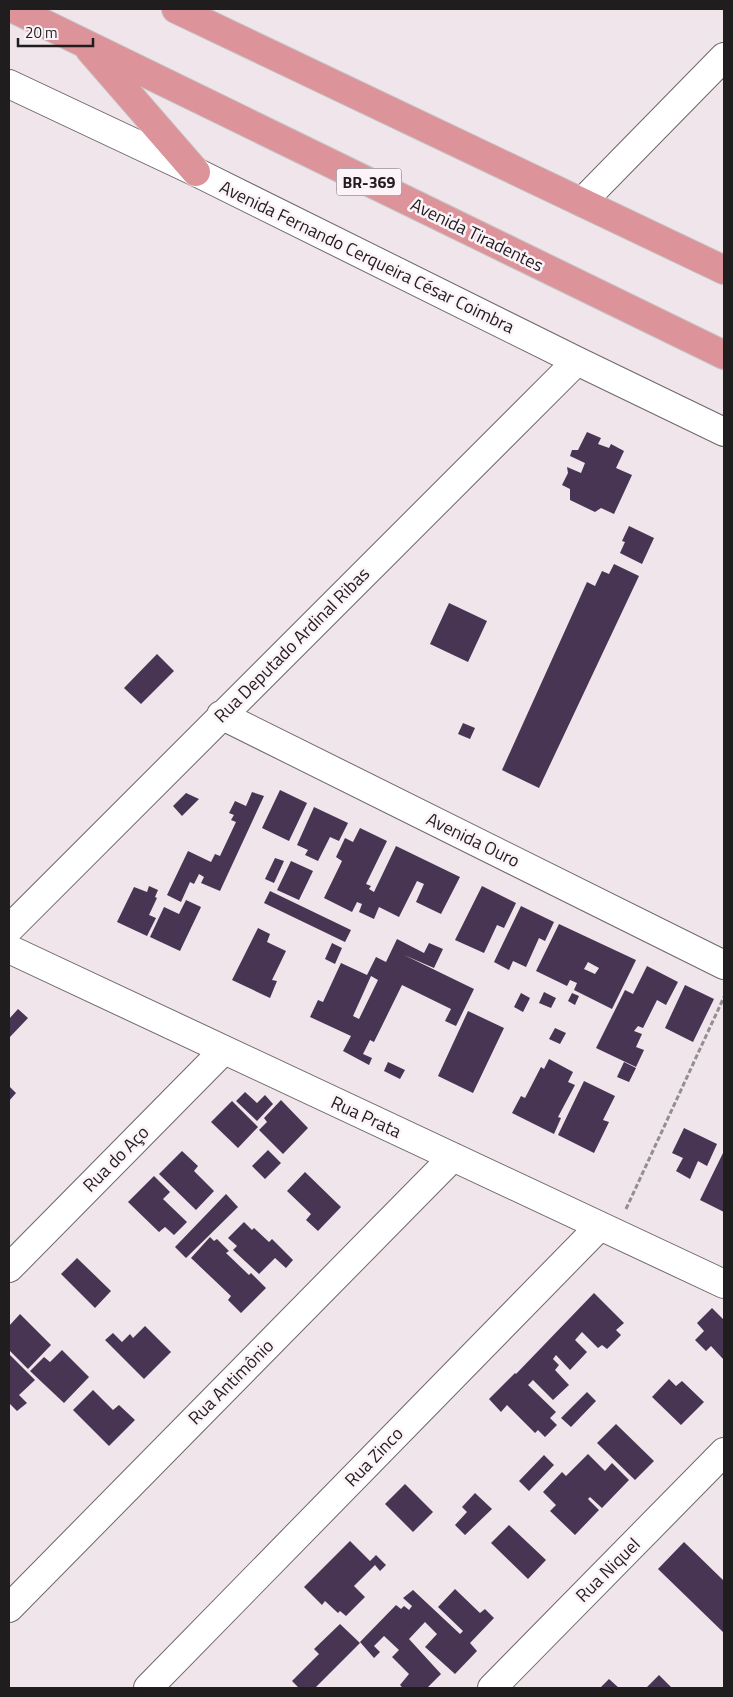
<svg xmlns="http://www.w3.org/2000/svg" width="733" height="1697" viewBox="0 0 733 1697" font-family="'Titillium Web',sans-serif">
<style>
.building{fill:#483554;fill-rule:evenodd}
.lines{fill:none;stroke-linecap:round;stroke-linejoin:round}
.minor-casing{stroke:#6f676c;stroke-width:30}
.highway-casing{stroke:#c5c4c4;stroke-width:30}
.path{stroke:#948d91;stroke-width:3;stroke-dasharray:5 2.5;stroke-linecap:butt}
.minor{stroke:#fff;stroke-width:28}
.highway{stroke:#dd939a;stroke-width:28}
.labels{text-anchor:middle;stroke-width:5;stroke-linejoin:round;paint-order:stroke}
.shield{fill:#fcf3f8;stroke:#625d5f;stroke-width:1}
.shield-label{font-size:16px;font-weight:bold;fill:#201d1e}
.street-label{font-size:18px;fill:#201d1e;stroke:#fcf3f8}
</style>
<rect width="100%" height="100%" fill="#efe5ea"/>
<path class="building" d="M587 432 601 438 598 444 609 448 611 444 624 451 616 468 632 475 614 514 601 508 595 512 570 500V489L562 485 568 473 567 467 581 473 585 463 570 456 572 450H578Z
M629 526 654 538 642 564 620 553 625 542 622 541Z
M614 564 639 576 539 788 502 770 587 582 595 586 602 571 609 574Z
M449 603 487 621 468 662 430 644Z
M157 654 174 671 141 704 124 688Z
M463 723 475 728 470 739 458 734Z
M280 790 307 803 289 841 262 828Z
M252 792 264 796 220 891 201 883 204 877 199 874 194 884 190 882 181 902 167 895 188 851 211 862 215 854 220 856 236 822 231 820 234 815 229 813 235 801 246 806Z
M186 793 199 799 182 816 173 806Z
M314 807 348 823 339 841 330 837 318 861 305 855 308 850 297 845Z
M360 828 387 841 366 884 371 886 369 889 374 892 396 846 460 877 441 914 416 902 424 884 417 881 399 917 379 907 374 919 359 912 362 904 357 902 352 912 324 898 342 861 336 857 345 838 353 842Z
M275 858 284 861 274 883 265 879Z
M291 861 313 871 299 900 277 890Z
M149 886 158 890 155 897 157 898 149 915 156 918 147 936 117 922 134 887 147 892Z
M482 886 516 903 504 928 497 925 484 953 455 940Z
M270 891 351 930 345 942 264 903Z
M186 900 201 907 180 951 150 937 164 907 179 914Z
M521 906 554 922 545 941 539 938 526 967 513 961 509 970 494 962Z
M559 924 636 960 612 1009 574 990 577 983 570 980 567 986 536 971ZM588 962 599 968 595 974 584 969Z
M258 928 270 934 267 942 286 951 272 980 277 981 270 998 232 980Z
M397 939 424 953 429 943 443 949 434 968 404 955 474 989 456 1026 445 1021 451 1009 402 985 374 1042 370 1040 363 1054 372 1058 369 1065 343 1051 351 1036 310 1017 318 1000 323 1002 341 963 367 975 376 957 386 962ZM371 976 378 980 359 1019 353 1016Z
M332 943 342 948 335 964 325 959Z
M647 966 678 982 666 1005 657 1000 643 1028 638 1026 634 1031 642 1034 636 1047 644 1050 636 1067 596 1048 625 990 633 994Z
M685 985 714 999 693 1042 665 1028Z
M544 992 556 998 551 1008 539 1003Z
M521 993 530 998 523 1012 514 1007Z
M572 993 579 996 575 1005 568 1001Z
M18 1009 28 1018 9 1038V1019Z
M468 1011 504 1028 473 1093 438 1076Z
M555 1028 566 1033 560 1044 549 1039Z
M549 1059 573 1072 568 1082 575 1085 558 1117 561 1118 554 1134 512 1113 521 1096 525 1098 541 1067 544 1069Z
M388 1062 405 1070 400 1079 384 1071Z
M624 1062 636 1068 629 1082 617 1077Z
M584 1081 615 1096 603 1120 609 1122 594 1153 558 1135Z
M9 1086 16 1093 9 1101Z
M245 1092 257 1103 265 1095 273 1104 257 1121 236 1101Z
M281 1100 308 1128 283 1154 259 1130 267 1122 264 1118Z
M232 1101 258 1127 238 1148 211 1122Z
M684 1128 717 1144 707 1166 698 1161 690 1179 676 1171 683 1158 672 1153Z
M268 1150 281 1163 265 1179 252 1166Z
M182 1151 198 1166 194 1171 214 1191 196 1210 159 1174Z
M724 1151V1212L700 1200Z
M305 1172 341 1207 318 1231 306 1220 311 1214 287 1191Z
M154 1176 170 1192 163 1199 187 1222 174 1235 165 1227 159 1232 128 1202Z
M226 1194 238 1207 186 1258 175 1247Z
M244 1222 252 1230 254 1228 269 1242 272 1239 293 1260 286 1268 275 1258 259 1274 233 1250 237 1246 228 1238Z
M210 1237 214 1241 217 1239 229 1251 226 1253 249 1275 251 1273 266 1288 241 1313 228 1300 231 1296 191 1258Z
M77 1258 111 1291 95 1308 61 1274Z
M594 1293 624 1323 616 1330 621 1335 607 1349 602 1345 598 1348 582 1332 575 1340 587 1352 570 1370 556 1355 553 1359 559 1365 555 1370 569 1385 553 1400 533 1380 528 1385 556 1412 550 1418 557 1425 545 1437 538 1430 535 1433 507 1405 501 1412 489 1399 515 1373 516 1374Z
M712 1308 724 1320V1360L711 1346 706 1351 695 1340 704 1331 697 1323Z
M20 1314 51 1345 28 1369 9 1350V1326Z
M145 1326 171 1352 144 1379 105 1340 113 1333 122 1342 130 1334 133 1338Z
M62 1350 89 1377 64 1403 30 1371 44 1357 50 1362Z
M9 1354 35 1380 19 1395 27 1403 17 1411 9 1403Z
M669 1379 676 1386 682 1381 704 1402 681 1425 652 1397Z
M93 1390 113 1410 119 1405 135 1420 109 1446 73 1410Z
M587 1392 596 1401 571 1427 561 1418Z
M616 1424 654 1461 635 1480 597 1443Z
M588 1454 605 1471 612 1463 629 1480 602 1508 590 1497 588 1499 599 1510 575 1535 550 1511 556 1505 543 1492 562 1472 566 1476Z
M544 1455 554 1465 529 1491 519 1481Z
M405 1484 433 1512 413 1532 385 1504Z
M475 1493 492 1509 465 1535 455 1525 467 1512 462 1507Z
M509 1525 546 1560 528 1579 491 1543Z
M350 1541 370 1561 376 1555 386 1565 380 1571 375 1565 354 1586 365 1597 346 1616 340 1611 338 1613 325 1601 322 1605 304 1587Z
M684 1542 724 1581V1633L658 1569Z
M455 1589 480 1613 485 1609 494 1618 470 1643 477 1651 455 1674 425 1647 437 1634 425 1622 409 1639 441 1674 427 1688H403L400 1685 409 1674 392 1657 399 1650 384 1636 374 1646 380 1652 374 1658 360 1642 396 1605 401 1609 404 1606 409 1610 412 1606 403 1598 413 1590 460 1634 463 1631 438 1607Z
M340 1624 360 1643 315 1688H299L292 1681 319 1654 314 1649Z
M659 1675 672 1688H646Z
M609 1679 619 1688H602L601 1687Z"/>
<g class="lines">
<defs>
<path id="minor" d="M9 84 196 172 577 361 724 432
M582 202 724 57
M221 715 724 965
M9 929 577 361
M9 949 724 1284
M9 1268 224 1050
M9 1608 453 1157
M148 1688 600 1226
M492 1688 724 1452"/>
<path id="highway" d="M14 9 724 355
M176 9 724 270
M90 50 196 172"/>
</defs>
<use href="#minor" class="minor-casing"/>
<use href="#highway" class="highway-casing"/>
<path class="path" d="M626 1209 724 997"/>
<use href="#minor" class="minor"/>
<use href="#highway" class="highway"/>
</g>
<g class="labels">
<rect class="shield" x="336.5" y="168.5" width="65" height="27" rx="4"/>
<g class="shield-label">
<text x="369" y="188">BR-369</text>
</g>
<g class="street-label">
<text transform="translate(477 235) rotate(26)" y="6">Avenida Tiradentes</text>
<text transform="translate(367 257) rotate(26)" y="6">Avenida Fernando Cerqueira César Coimbra</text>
<text transform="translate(292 645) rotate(-45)" y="6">Rua Deputado Ardinal Ribas</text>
<text transform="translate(473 840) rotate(26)" y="6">Avenida Ouro</text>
<text transform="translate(366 1117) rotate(25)" y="6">Rua Prata</text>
<text transform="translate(116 1159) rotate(-45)" y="6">Rua do Aço</text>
<text transform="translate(231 1382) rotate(-45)" y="6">Rua Antimônio</text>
<text transform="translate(374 1457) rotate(-46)" y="6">Rua Zinco</text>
<text transform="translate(608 1570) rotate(-45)" y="6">Rua Niquel</text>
</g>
</g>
<rect width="733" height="1697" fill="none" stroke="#201d1e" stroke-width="20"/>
<path d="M18 38v8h75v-8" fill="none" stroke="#201d1e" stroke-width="2.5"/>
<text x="25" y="38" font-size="15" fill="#201d1e" stroke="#fcf3f8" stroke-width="4" paint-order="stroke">20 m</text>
</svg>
